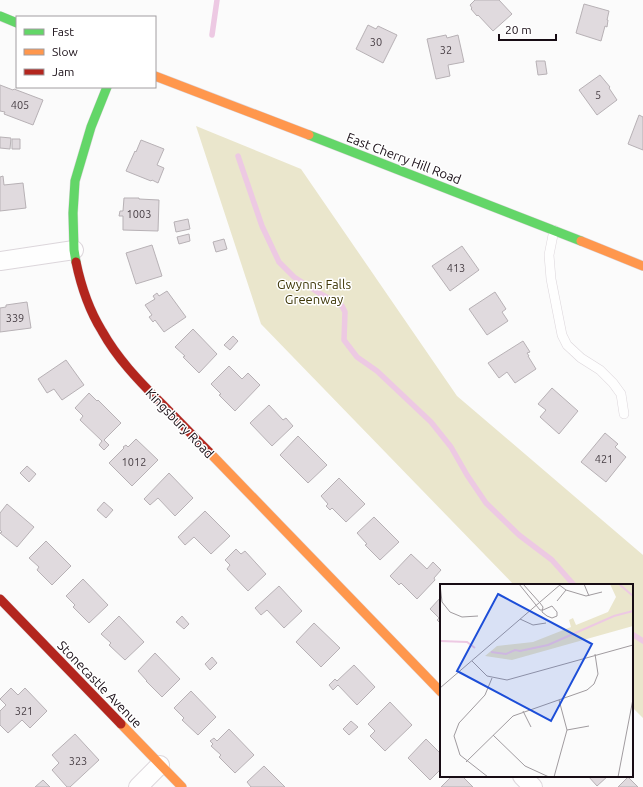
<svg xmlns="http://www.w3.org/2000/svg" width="643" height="787" viewBox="0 0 643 787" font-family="Ubuntu,sans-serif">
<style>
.green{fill:#eae6cc}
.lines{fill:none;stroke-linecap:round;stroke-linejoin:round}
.stream{stroke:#edc9e3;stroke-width:5.5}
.building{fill:#e0dade;stroke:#b7b1b5}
.lane-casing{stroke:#dcd6db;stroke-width:10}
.street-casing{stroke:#dcd6db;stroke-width:20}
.fast-casing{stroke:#dcd6db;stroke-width:10}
.slow-casing{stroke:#dcd6db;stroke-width:10}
.jam-casing{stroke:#dcd6db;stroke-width:10}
.lane{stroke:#fefefe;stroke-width:9}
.street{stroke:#fefefe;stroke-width:18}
.fast{stroke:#63d668;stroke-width:9}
.slow{stroke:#ff974d;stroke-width:9}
.jam{stroke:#b3261e;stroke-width:9}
.labels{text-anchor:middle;stroke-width:3;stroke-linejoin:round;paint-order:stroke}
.number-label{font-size:11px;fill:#494046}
.street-label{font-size:13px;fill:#170c14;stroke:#fff}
.park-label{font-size:13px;fill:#3d3606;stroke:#fff}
.inset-river{fill:none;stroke:#edc9e3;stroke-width:2}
.inset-road{fill:none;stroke:#a09b9f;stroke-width:1}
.view{fill:#1d4ed8;fill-opacity:0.15;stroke:#1d4ed8;stroke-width:2}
.inset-edge{fill:none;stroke:#170c14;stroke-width:2}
</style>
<rect width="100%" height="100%" fill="#fbfbfb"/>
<path class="green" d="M196 126 301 169 457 396 643 555V718L632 707V585H514L261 324Z"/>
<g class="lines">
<path class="stream" d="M212 35 217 0
M238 156 262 226 279 262 294 277 319 293 342 306 345 312 344 340 357 357 377 371 431 422 451 447 467 475 486 503 519 535 552 560 574 585
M632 634 643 641"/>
</g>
<path class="building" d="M475 0H499L512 14 493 31 478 15 477 16 471 9 472 8 470 5Z
M584 4 609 11 607 20H608L607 27 605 26 601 41 576 33Z
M368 25 376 29 378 26 397 35 383 63 356 49Z
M446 35 447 38 458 35 464 62 448 65 450 76 436 79 427 39Z
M536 61H545L547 74 538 75Z
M600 75 610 87 609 88 617 100 597 115 579 90Z
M0 85 13 90 14 89 43 100 33 125 4 114 5 112 0 111Z
M639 115 643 117V150L628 144Z
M0 137 11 138 10 149 0 148Z
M12 139H20V149H12Z
M141 140 164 149 157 165 164 168 158 183 152 180 151 181 126 171 135 151 136 152Z
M3 176 4 185 23 183 26 208 0 211V177Z
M124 198H139V199L159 200 158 231 123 230V216H119L120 211H123Z
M188 219 190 229 176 232 174 222Z
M189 234 190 241 179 244 177 237Z
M224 239 227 249 216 252 213 242Z
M152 245 162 276 136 284 126 253Z
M462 246 479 270 450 291 432 266Z
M167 291 186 317 164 332 155 320 153 322 149 317 152 315 145 305 155 299 153 296 157 293 159 296Z
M495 292 506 309 502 312 508 321 487 335 469 309Z
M27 302 31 328 0 332V308L6 307V305Z
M193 329 217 354 199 373 183 357 185 356 175 347Z
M233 336 238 341 230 350 224 345Z
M523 341 530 352 527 353 529 356H528L536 369 515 383 507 372 499 378 488 363Z
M66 360 84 385 62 400 54 389 47 393 38 379Z
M229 366 242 379 248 373 260 385 235 411 219 395 221 394 211 384Z
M552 388 578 411 559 434 540 417 546 410 538 404Z
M89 393 97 401 98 400 121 423 104 440 109 445 104 450 99 445 102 441 80 420 83 416 75 408Z
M269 405 283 420 286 418 293 426 272 446 250 423Z
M605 433 618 444 615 447 626 457 606 482 581 462Z
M298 436 327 465 308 483 280 455Z
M136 439 158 460 132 486 109 463 124 448 123 447 126 445 128 447Z
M27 466 36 474 29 482 20 473Z
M169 473 193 498 175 516 158 498 150 505 144 499Z
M339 478 365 504 346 522 332 508 330 510 326 506 328 504 321 496Z
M104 502 113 510 106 518 97 510Z
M7 504 34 527 17 547 0 533 2 532 0 530V513Z
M205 511 230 536 211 554 194 537 185 545 178 537Z
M374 517 399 542 380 560 365 545 367 544 357 533Z
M46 541 71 566 52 585 37 570 39 567 29 558Z
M236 549 241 554 245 551 266 574 248 591 227 569 230 565 225 560Z
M411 554 427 569 433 562 441 570 434 578 435 580 417 599 401 583 399 585 390 576Z
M83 579 108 605 89 623 73 607 75 605 66 596Z
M279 586 302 611 284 628 267 610 261 615 255 608Z
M441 597V624L437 620 439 618 430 609Z
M119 616 144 642 125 660 109 645 111 643 101 634Z
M182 616 189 624 184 629 176 622Z
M314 623 340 648 321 667 296 642Z
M155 653 180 679 162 697 146 681H147L138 671Z
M212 657 217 663 210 670 205 664Z
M354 665 375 687 357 705 338 685 333 690 329 685 335 679 337 681Z
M11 688 18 695 25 688 47 711 30 728 22 720 8 733 0 725V711L6 705 0 699Z
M191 691 216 717 198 735 182 720 184 718 174 708Z
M390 702 412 725 385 751 370 736 375 731 368 724Z
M351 721 358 727 349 735 343 729Z
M229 729 254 755 235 773 219 757 221 755 211 746 213 744 210 741 214 738 217 741Z
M75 734 99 760 70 787H67L52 770 59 763 52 755Z
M426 739 441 754V769L430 780 408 758Z
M264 766 285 787H251L247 782Z
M452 776H462L473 787H441Z
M588 776H608L597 786Z
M628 777 638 787H618Z
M43 780 50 787H35Z"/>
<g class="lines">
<defs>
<path id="lane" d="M554 230 549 255 551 279 562 335 567 345 581 358 600 370 613 383 621 394 624 414"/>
<path id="street" d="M0 261 74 250
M522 776 533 787
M138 787 160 765"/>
<path id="fast" d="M0 16 17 23
M309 135 581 241
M76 262 74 250 73 213 75 181 91 127 107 87"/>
<path id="slow" d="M155 76 309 135
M581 241 643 266
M209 452 441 692
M121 724 182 787"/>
<path id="jam" d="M76 262C81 286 89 310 102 331 117 358 138 380 160 402 176 418 192 435 209 452
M0 599 121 724"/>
</defs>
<use href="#lane" class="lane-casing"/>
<use href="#street" class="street-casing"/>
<use href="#fast" class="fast-casing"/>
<use href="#slow" class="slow-casing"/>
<use href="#jam" class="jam-casing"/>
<use href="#lane" class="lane"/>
<use href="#street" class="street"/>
<use href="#fast" class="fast"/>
<use href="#slow" class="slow"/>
<use href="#jam" class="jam"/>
</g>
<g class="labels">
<g class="number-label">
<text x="376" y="46">30</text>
<text x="446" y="54">32</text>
<text x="598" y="99">5</text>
<text x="20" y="109">405</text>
<text x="139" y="218">1003</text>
<text x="456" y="272">413</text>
<text x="15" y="322">339</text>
<text x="604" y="463">421</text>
<text x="134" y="466">1012</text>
<text x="24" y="715">321</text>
<text x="78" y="765">323</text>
</g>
<g class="street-label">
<text transform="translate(404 158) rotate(21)" y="5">East Cherry Hill Road</text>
<text transform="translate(180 423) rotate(46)" y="5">Kingsbury Road</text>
<text transform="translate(100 684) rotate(46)" y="5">Stonecastle Avenue</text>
</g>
<g class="park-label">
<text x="314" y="289">Gwynns Falls<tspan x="314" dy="15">Greenway</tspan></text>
</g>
</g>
<g transform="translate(440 584)">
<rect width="193" height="193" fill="#fbfbfb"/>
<path d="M170 0H193V42L72 76 45 72 57 62 93 58 131 43 129 36 133 34 136 41 168 28 176 13Z" fill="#eae6cc"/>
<path class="inset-river" d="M179 0 193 12M0 57 27 58 35 64M51 68 66 70 75 66 80 67 108 61 174 32 193 27"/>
<path class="inset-road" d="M0 0 2 18 10 28 22 33 38 32M79 0 100 26H103M83 0 100 19 103 23 102 28 107 32 112 34 117 32V28L112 22 103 26M118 0 126 6 146 12 162 8M144 0 149 12M117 17 126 6M80 35 93 41 106 39M32 77 47 92 67 96 193 61M0 104 121 0M83 127 91 143M127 146 149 142M53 151 85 182 109 193M26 178 73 132 147 106 154 100 158 90 155 70M48 193 20 171 14 152 19 139 45 111 52 94M114 193 127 146 119 116M178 193 193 115"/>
<path class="view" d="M58 10 152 60 111 137 17 87Z"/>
<rect width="193" height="193" class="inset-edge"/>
</g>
<rect x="16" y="16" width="140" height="72" fill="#ffffff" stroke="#a29ea1"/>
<rect x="24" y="29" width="20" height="6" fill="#63d668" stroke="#a29ea1"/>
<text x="52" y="36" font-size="12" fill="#170c14">Fast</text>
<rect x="24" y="49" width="20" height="6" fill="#ff974d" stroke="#a29ea1"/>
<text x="52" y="56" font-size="12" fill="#170c14">Slow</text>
<rect x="24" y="69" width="20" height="6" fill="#b3261e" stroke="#a29ea1"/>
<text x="52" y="76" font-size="12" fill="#170c14">Jam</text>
<path d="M499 34v6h57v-6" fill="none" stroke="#170c14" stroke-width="2"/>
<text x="505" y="34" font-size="12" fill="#170c14" stroke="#ffffff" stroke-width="3" paint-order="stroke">20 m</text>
</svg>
